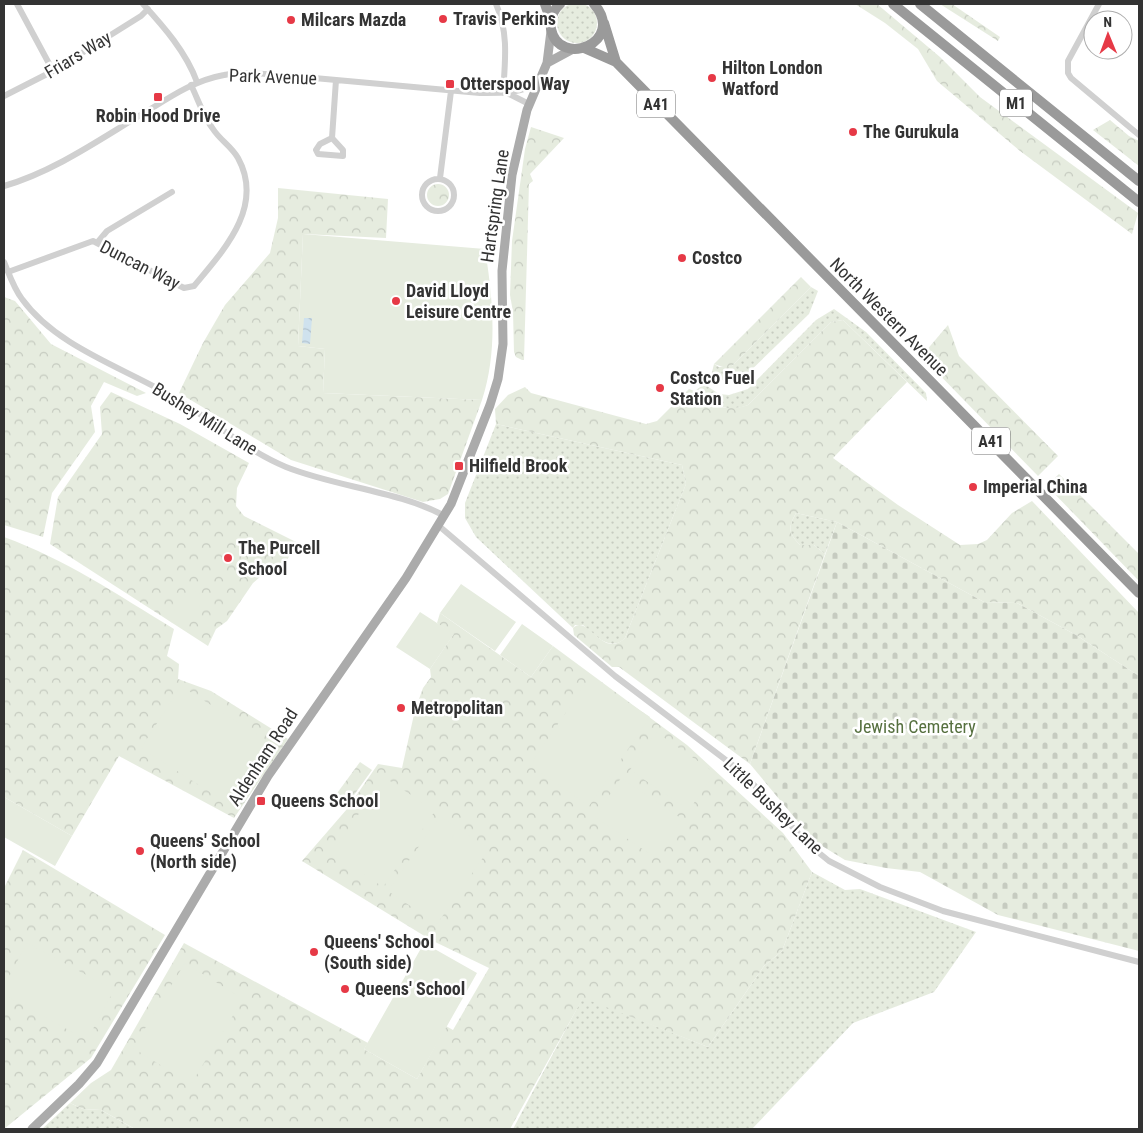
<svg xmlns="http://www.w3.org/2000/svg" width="1143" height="1133" viewBox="0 0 1143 1133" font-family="'Roboto Condensed',sans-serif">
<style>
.grass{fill:url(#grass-dots)}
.forest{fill:url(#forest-crowns)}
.cemetery{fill:url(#cemetery-stones)}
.pitch{fill:#e6ecdf}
.water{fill:url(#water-waves)}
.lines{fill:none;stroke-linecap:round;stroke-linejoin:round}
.minor{stroke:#d0d0d0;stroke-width:6}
.major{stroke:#ababab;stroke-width:9}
.highway{stroke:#9a9a9a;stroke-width:10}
.poi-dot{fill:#e63946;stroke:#fff;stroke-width:2}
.labels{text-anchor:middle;stroke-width:5;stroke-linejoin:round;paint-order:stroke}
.shield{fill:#fff;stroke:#707070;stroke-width:1}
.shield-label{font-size:16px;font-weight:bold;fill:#333}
.poi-label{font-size:18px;font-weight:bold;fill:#333;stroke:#fff;text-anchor:start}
.street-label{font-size:18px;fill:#333;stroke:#fff}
.park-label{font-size:18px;fill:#56703f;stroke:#fff}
</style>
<defs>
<pattern id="grass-dots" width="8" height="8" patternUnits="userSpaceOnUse" patternTransform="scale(1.25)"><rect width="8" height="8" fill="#e6ecdf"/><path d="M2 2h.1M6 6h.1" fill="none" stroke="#c6cbc0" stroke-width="1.8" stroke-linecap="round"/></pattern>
<pattern id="forest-crowns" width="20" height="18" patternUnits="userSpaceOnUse" patternTransform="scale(1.25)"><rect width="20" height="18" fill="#e6ecdf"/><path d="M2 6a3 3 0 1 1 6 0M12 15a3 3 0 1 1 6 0" fill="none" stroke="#c6cbc0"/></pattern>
<pattern id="cemetery-stones" width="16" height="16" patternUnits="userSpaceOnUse" patternTransform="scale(1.25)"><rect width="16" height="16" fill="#e6ecdf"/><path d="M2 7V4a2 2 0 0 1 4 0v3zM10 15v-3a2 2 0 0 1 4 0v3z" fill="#c6cbc0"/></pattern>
<pattern id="water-waves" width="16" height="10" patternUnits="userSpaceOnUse" patternTransform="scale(1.25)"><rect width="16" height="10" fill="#cfe2ee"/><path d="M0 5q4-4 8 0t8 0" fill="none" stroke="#b2c2cd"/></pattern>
</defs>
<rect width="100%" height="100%" fill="#fff"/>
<path class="grass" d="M557 23a20 20 0 1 1 40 0a20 20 0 1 1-40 0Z
M811 287 818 291 809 314 743 378 725 381 711 376 714 364 719 367 732 366Z
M834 309 866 332 926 393 927 401 843 320 831 322 748 405C728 413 709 405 695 391L704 384 719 394 729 395 748 389 816 320Z
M496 424 682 465 686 484 625 638C610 653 595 635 583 625H575L573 628 476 537 465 518V503Z
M796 513 837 522 825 554 814 545H800C788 532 788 528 796 513Z
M812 872 845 890 860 889 976 932 934 992 853 1023 752 1129H513L583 997 708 1047 764 966 782 951Z
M70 1103 83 1109 101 1110 133 1128 42 1129Z"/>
<path class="forest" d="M855 4H877L940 57 980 97 1138 213 1132 234 1020 151 937 81 918 49 885 23Z
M940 4H952L1000 37 998 41Z
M1110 120 1129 136 1139 141V166L1093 130Z
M531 127 564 138 530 174 533 181 529 184 524 360H522L516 357 514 352 513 312 510 295 512 241 525 149Z
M427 195a11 11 0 1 1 22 0a11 11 0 1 1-22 0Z
M278 188 388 199 386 238 303 234 298 346 325 349 323 393 482 400 448 494 440 499 423 502 291 460 179 393 203 343 225 305 270 253 278 218Z
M801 277 811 287 732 366 726 368 714 364Z
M4 297 15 301 51 344 146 393 137 396 104 382 91 406 95 432 52 493 43 537 4 525Z
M843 320 907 382 833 458 898 505 960 545 978 544 987 540 1012 513 1032 501 1139 613V676L1076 635 1017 603 984 602 837 522 796 513C788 528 788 532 800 545H814L825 554 750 764 619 667H612L574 635 573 628C588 613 602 660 625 638L686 484 682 465 496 424 495 409 508 395 525 387 531 393 646 424 657 421 689 389C697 391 699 396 705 401 717 409 735 410 748 405L831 322Z
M948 325 959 356 1058 456 1038 476 927 362 925 352Z
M111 392 180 424 249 463 237 488 236 506 244 516 296 542 280 575 261 576 253 583 227 621 216 629 208 646 50 544 58 497 102 434 100 407Z
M1059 474 1139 554V581L1047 486Z
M4 537C65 559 118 595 174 629L167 656 179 664 178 679 211 691 288 739 234 818 119 756 72 836 4 797Z
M440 613 531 677 553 646 687 745 783 833 812 872 782 951 764 966 708 1047 583 998 510 1129H135L101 1110 83 1109 70 1103 91 1083 111 1070 184 943 368 1043 364 1049 417 1079 446 1026 453 1030 489 968 431 940 302 861 347 809 378 764 402 768 415 710 423 688 431 677 430 669 453 635 437 623Z
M360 762 372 770 344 809 332 800Z
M23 850 165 935 91 1058 4 1129V888Z"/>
<path class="cemetery" d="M837 522 984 602 1017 603 1076 635 1139 676V951L998 915 920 872 886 868 845 860 814 841 750 764Z"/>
<path class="pitch" d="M303 234 485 249C493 299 498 351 482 400L323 393 325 349 298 346Z
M461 584 516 622 495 651 440 613Z
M190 587 205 598 184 629 169 618Z
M420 612 454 634 430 669 396 647Z
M522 624 553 646 531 677 500 655Z
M590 677 650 717 589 806 530 765Z
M181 686 272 744 232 806 141 748Z
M656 732 715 773 689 810 630 770Z
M384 777 435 811 383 887 332 853Z
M621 778 682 819 656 858 595 817Z
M4 797 72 836 55 866 4 837Z
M440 816 489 849 437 924 388 891Z
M27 943 114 990 87 1040 4 995V986Z
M424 943 477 973 417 1079 364 1049Z
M185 963 243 999 191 1084 133 1048Z"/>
<path class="water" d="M304 318H312L310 344 302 343Z"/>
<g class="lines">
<path class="minor" d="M17 4 53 71
M143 4C164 27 186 52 197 82
M496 4C509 33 505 62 503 93
M1099 4 1068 61V73L1071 78 1139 135
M509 94 529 104
M4 96 53 71 141 16 148 9
M332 138 343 150V156L318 154 316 150 320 144Z
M332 138 336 80
M440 178 451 91
M422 195a16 16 0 1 1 32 0a16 16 0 1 1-32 0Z
M4 186C56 171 103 137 149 110 173 95 196 80 224 75 243 71 262 74 281 75L480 93C500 93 520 94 538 83
M97 243 107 231 172 192
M4 262C9 274 14 289 22 299 59 350 132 370 183 403 217 424 249 452 286 467 336 487 398 491 445 516
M8 272 93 241 184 288 194 286C223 251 265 207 238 158 231 146 220 140 213 129 203 116 198 99 191 85
M439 526 615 676 743 773 808 844 829 861 880 887 943 911 1139 962"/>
<path class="major" d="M547 63 573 49
M32 1129 79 1084 97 1063 268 776 406 578 451 504 490 405 498 379 503 344 502 271 512 175 527 110 547 63 551 31"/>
<path class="highway" d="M545 4 551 21
M560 4C553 10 550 19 551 29 559 69 627 42 594 4
M893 4 1139 202
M920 4 1139 181
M604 23 616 62
M584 48 616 62 1139 593"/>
</g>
<g class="poi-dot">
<circle cx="443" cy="19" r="5"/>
<circle cx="291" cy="20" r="5"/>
<circle cx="712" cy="78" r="5"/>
<rect x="445" y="79" width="10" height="10" rx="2.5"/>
<rect x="153" y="92" width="10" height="10" rx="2.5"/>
<circle cx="853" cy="132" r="5"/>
<circle cx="682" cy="258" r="5"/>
<circle cx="396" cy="301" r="5"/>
<circle cx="660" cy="388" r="5"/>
<rect x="454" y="461" width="10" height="10" rx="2.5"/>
<circle cx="973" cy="487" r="5"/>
<circle cx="228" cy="558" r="5"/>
<circle cx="401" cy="708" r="5"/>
<rect x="256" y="796" width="10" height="10" rx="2.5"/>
<circle cx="140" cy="851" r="5"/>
<circle cx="314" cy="952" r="5"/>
<circle cx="345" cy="989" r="5"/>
</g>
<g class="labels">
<g class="shield">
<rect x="1000" y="89.5" width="32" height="27" rx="4"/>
<rect x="637" y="90.5" width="38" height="27" rx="4"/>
<rect x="972" y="427.5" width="38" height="27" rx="4"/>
</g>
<g class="shield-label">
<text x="1016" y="109">M1</text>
<text x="656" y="110">A41</text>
<text x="991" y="447">A41</text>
</g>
<g class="poi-label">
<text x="453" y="25">Travis Perkins</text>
<text x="301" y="26">Milcars Mazda</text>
<text x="722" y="74">Hilton London<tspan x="722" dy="21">Watford</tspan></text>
<text x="460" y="90">Otterspool Way</text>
<text x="158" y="122" text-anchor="middle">Robin Hood Drive</text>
<text x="863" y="138">The Gurukula</text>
<text x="692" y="264">Costco</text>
<text x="406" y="297">David Lloyd<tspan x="406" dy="21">Leisure Centre</tspan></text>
<text x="670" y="384">Costco Fuel<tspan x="670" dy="21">Station</tspan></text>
<text x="469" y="472">Hilfield Brook</text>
<text x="983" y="493">Imperial China</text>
<text x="238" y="554">The Purcell<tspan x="238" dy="21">School</tspan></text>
<text x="411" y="714">Metropolitan</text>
<text x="271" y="807">Queens School</text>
<text x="150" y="847">Queens' School<tspan x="150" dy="21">(North side)</tspan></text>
<text x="324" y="948">Queens' School<tspan x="324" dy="21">(South side)</tspan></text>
<text x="355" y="995">Queens' School</text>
</g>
<g class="street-label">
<text transform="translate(78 55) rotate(-31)" y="6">Friars Way</text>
<text transform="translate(273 77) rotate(2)" y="6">Park Avenue</text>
<text transform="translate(495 206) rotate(-82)" y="6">Hartspring Lane</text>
<text transform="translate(140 265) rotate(27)" y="6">Duncan Way</text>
<text transform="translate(889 317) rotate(45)" y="6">North Western Avenue</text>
<text transform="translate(205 419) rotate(32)" y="6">Bushey Mill Lane</text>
<text transform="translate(263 757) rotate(-57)" y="6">Aldenham Road</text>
<text transform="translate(773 806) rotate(44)" y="6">Little Bushey Lane</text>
</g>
<g class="park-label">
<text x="915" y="733">Jewish Cemetery</text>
</g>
</g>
<rect width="1143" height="1133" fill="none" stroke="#333333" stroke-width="10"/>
<g transform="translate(1108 35) rotate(359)"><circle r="24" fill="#ffffff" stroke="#adadad"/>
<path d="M0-4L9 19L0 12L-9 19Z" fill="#e63946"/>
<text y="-8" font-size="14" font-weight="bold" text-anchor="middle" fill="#333333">N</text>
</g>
</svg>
